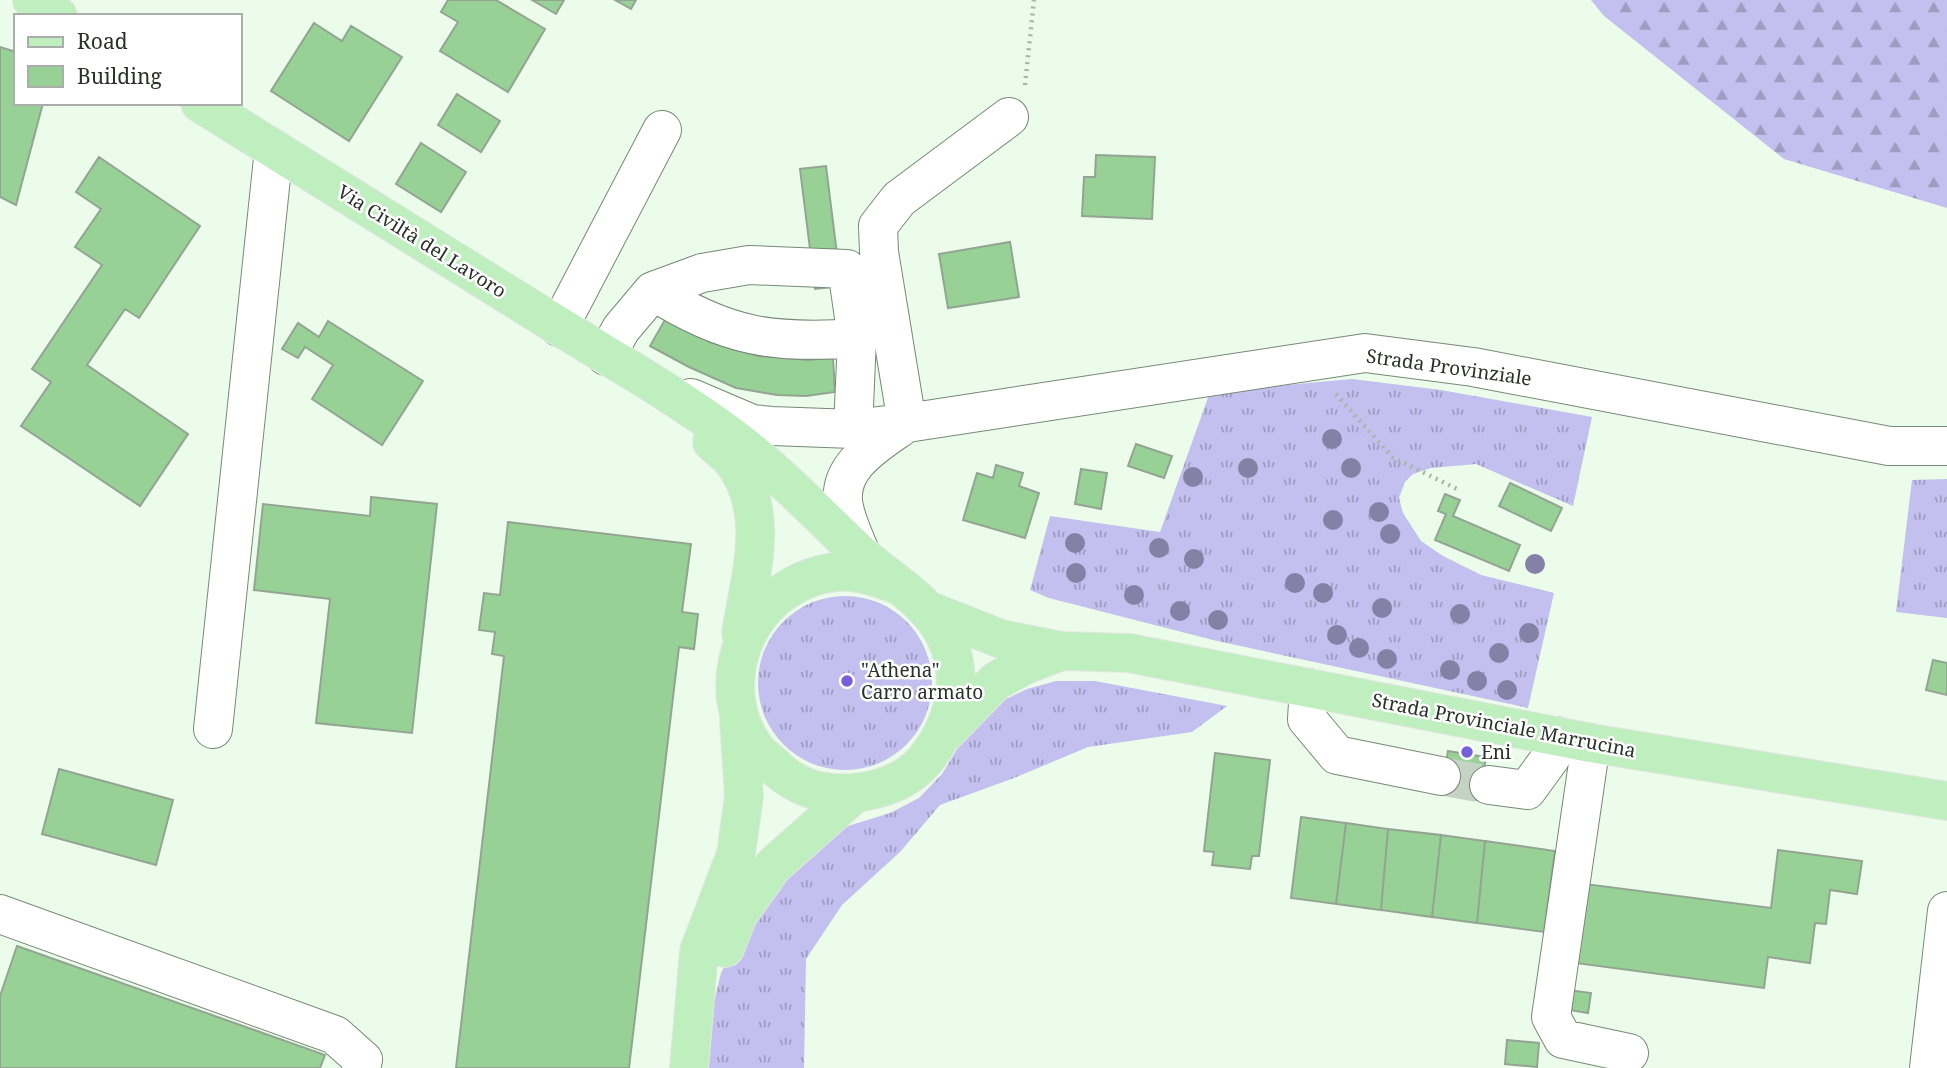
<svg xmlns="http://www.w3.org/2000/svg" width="1947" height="1068" viewBox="0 0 1947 1068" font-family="'Noto Serif',serif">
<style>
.grass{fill:url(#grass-tufts)}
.forest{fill:url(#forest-firs)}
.building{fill:#97d196;stroke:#94a493;stroke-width:2}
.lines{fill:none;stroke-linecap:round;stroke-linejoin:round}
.minor-tunnel{stroke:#c4d3c4;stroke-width:38;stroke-dasharray:38 19;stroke-linecap:butt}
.minor-casing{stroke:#788878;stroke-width:40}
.major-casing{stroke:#e5e6e5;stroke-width:40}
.path{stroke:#a7b4a6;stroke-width:4.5;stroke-dasharray:2 5;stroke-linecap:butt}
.minor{stroke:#fff;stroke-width:38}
.major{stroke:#bfefbe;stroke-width:38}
.tree{fill:#8581a6}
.poi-dot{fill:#775fda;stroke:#fff;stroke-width:2.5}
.labels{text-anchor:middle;stroke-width:5;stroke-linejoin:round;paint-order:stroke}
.street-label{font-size:19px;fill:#2a312a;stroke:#fff}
.poi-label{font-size:19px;fill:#2a312a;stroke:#fff;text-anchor:start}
</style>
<defs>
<pattern id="grass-tufts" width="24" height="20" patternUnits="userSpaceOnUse" patternTransform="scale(1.75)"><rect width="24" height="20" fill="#c3bfee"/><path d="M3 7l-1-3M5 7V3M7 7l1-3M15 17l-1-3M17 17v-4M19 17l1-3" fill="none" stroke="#9f9cc1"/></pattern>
<pattern id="forest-firs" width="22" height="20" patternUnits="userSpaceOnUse" patternTransform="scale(1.75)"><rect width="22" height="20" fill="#c3bfee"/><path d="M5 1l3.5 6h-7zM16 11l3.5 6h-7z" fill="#9f9cc1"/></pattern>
</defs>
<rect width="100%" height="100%" fill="#ebfcea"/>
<path class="grass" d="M1352 379 1441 390 1592 417 1573 506 1476 464 1431 468 1413 474 1405 482 1399 498 1403 513 1421 541 1443 556 1481 575 1554 593 1528 708 1217 641 1049 598 1030 590 1050 516 1160 532 1210 392Z
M1947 479V618L1896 612 1912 480Z
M758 683a87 87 0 1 1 174 0a87 87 0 1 1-174 0Z
M1056 681H1095L1227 706 1192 732 1088 747 1014 778 940 805 900 852 842 905 806 959 804 1068H702L705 1038 721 973 760 899 796 864 848 826 890 813 919 798 942 774 962 741 1000 702 1027 689Z"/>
<path class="forest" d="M1591 0H1947V208L1784 159 1604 16Z"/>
<path class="building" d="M448 0H496L545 29 508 92 440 51 458 22 441 12Z
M532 0H564L556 14Z
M615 0H636L631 9Z
M314 23 342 41 351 26 402 57 349 141 271 91Z
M0 47 16 52V103H43L16 205 0 197Z
M457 94 500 121 481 152 438 125Z
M421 143 466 172 441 212 396 184Z
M1096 155 1155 157 1152 219 1082 216 1084 177H1095Z
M99 157 200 226 139 318 125 309 87 365 188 434 140 506 21 426 51 382 32 369 102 265 75 247 101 209 76 192Z
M826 166 841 286 815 289 800 169Z
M1010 242 1019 297 948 308 939 254Z
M666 318 710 342 758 356 808 360 833 358 835 392 806 396 777 395 736 388 689 367 650 346Z
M328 321 423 381 382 445 312 399 333 365 305 347 298 358 282 349 298 323 319 337Z
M1136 444 1172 456 1164 478 1128 466Z
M996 465 1023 473 1019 486 1039 493 1025 538 963 520 977 473 993 478Z
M1081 469 1107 473 1101 509 1075 504Z
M1510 483 1562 508 1551 531 1499 506Z
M1445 494 1460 500 1453 516 1520 545 1509 571 1435 540 1446 514 1438 511Z
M371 497 437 504 412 733 316 723 330 599 254 590 263 504 370 516Z
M508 522 691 544 682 612 698 614 694 649 679 647 629 1068H456L504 656 492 654 495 632 479 630 484 593 500 595Z
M1933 660 1947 663V695L1926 690Z
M1448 751 1486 757 1479 800 1441 794Z
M1215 753 1270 760 1259 856H1252L1250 869 1212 865 1214 852 1204 851Z
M59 769 173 800 156 865 42 834Z
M1301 817 1346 823 1336 904 1291 898Z
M1346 823 1388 829 1381 910 1336 904Z
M1388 829 1441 835 1432 917 1381 910Z
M1441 835 1485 841 1477 923 1432 917Z
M1485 841 1555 851 1544 932 1477 923Z
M1778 850 1862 861 1857 894 1830 890 1826 924 1815 923 1810 963 1768 957 1764 988 1568 962 1578 883 1771 908Z
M17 946 325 1055 320 1068H0V996Z
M1561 989 1591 993 1588 1013 1558 1008Z
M1507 1040 1539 1043 1537 1067 1505 1064Z"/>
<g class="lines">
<path class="minor-tunnel" d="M1441 776 1489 785"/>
<defs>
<path id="minor" d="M653 291C726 337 772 344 857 338
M559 327 662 130
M606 356 621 329 653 291 702 273 749 265 847 269 857 338 853 429
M691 398 752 424 772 426 853 429 907 423 1365 353 1473 367 1889 446H1947
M907 423 879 252 878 226 899 199 1009 117
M861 554C855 539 847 523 844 507 835 467 877 444 905 424
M1309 688 1307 719 1337 755 1441 776
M213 729 274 149
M1591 743 1551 1017 1563 1039 1629 1053
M1489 785 1527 790 1551 757 1556 736
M0 914 335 1035 363 1060 361 1068
M1929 1068 1947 911"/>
<path id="major" d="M32 0 58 16
M200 103C312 172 424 242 536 312 601 353 670 391 732 437 778 472 817 513 858 552 888 580 928 599 946 638 966 679 953 726 925 760 901 789 854 798 818 791 801 787 783 776 772 764 766 759 759 754 755 748 717 695 736 619 791 587 808 577 830 570 850 572 866 573 880 579 895 584
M712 442C718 448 726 453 732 460 772 512 750 575 741 633
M930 611 1001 639 1062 651 1129 653 1591 743 1947 801
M945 733 996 681 1025 665 1062 651
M725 948 738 915 773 866 854 794
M689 1068 699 951 736 854 744 796 739 722"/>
</defs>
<use href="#minor" class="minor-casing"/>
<use href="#major" class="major-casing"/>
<path class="path" d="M1025 85 1034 0
M1336 394 1392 457 1457 489"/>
<use href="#minor" class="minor"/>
<use href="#major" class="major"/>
</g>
<g class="tree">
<circle cx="1332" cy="439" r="10"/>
<circle cx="1248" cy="468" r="10"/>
<circle cx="1351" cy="468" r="10"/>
<circle cx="1193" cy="477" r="10"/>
<circle cx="1379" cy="512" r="10"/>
<circle cx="1333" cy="520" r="10"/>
<circle cx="1390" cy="534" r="10"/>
<circle cx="1075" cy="543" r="10"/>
<circle cx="1159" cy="548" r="10"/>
<circle cx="1194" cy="559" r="10"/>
<circle cx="1535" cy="564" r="10"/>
<circle cx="1076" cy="573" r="10"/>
<circle cx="1295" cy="583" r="10"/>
<circle cx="1323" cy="593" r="10"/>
<circle cx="1134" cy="595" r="10"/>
<circle cx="1382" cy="608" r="10"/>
<circle cx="1180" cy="611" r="10"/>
<circle cx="1460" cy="614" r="10"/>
<circle cx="1218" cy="620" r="10"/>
<circle cx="1529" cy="633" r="10"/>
<circle cx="1337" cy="635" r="10"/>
<circle cx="1359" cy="648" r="10"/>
<circle cx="1499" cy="653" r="10"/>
<circle cx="1387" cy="659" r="10"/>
<circle cx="1450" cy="670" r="10"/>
<circle cx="1477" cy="681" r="10"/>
<circle cx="1507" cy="690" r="10"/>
</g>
<g class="poi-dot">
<circle cx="847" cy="681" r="7"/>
<circle cx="1467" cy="752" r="7"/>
</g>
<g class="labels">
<g class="street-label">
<text transform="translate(422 241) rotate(32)" y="7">Via Civiltà del Lavoro</text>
<text transform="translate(1449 367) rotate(8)" y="7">Strada Provinziale</text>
<text transform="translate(1504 725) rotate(11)" y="7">Strada Provinciale Marrucina</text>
</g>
<g class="poi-label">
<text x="861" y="677">"Athena"<tspan x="861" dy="22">Carro armato</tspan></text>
<text x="1481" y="759">Eni</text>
</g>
</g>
<rect x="14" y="14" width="228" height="91" fill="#ffffff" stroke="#aaadaa" stroke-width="2"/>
<rect x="28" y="37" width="35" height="10" fill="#bfefbe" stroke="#aaadaa" stroke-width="2"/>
<text x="77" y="49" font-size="21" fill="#2a312a">Road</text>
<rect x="28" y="66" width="35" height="21" fill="#97d196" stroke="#aaadaa" stroke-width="2"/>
<text x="77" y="84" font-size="21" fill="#2a312a">Building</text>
</svg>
